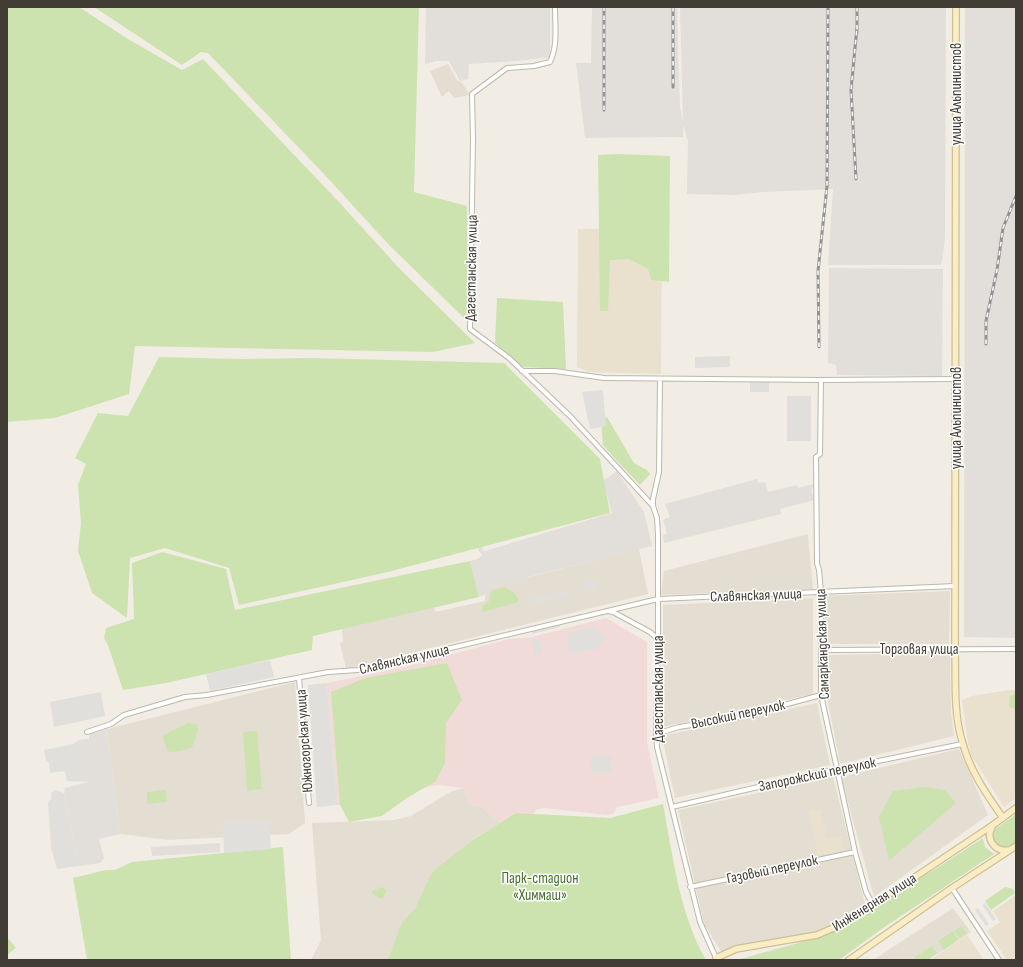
<svg xmlns="http://www.w3.org/2000/svg" width="1023" height="967" viewBox="0 0 1023 967" font-family="'Sofia Sans Condensed',sans-serif">
<style>
.residential{fill:#e4ded2}
.industrial{fill:#e2ded9}
.education{fill:#e9e1ce}
.medical{fill:#f1dbd8}
.green{fill:#cce3af}
.parking{fill:#e1dfdc}
.lines{fill:none;stroke-linecap:round;stroke-linejoin:round}
.street-casing{stroke:#beb7aa;stroke-width:6}
.secondary-casing{stroke:#cebf96;stroke-width:8}
.street{stroke:#fff;stroke-width:4}
.secondary{stroke:#faedc4;stroke-width:5.5}
.rail-casing{stroke:#939393;stroke-width:3}
.rail{stroke:#fff;stroke-width:1.5;stroke-dasharray:4.5;stroke-linecap:butt}
.labels{text-anchor:middle;stroke-width:3;stroke-linejoin:round;paint-order:stroke}
.street-label{font-size:15px;fill:#423d34;stroke:#fff}
.park-label{font-size:15px;fill:#466f2c;stroke:#fff}
</style>
<rect width="100%" height="100%" fill="#f1ede4"/>
<path class="residential" d="M448 64 457 80 462 83 470 95 454 98 449 91 442 97 430 71Z
M808 534 813 589 661 595 664 571Z
M639 549 648 594 346 669 340 643 343 642 342 629 434 607 435 612 485 601V596L487 594 486 588Z
M950 591 949 644H824L822 596Z
M813 598V694L663 727V605Z
M950 653 951 712 954 736 840 764 826 692 827 655Z
M295 682 305 823 289 834 169 840 120 834 107 729Z
M817 703 830 765 675 798 662 736Z
M959 749 988 815 874 897 841 777Z
M833 777 866 908 822 932 722 953 704 924 678 810Z
M464 788 470 804 482 807 500 823 473 839 403 935 388 960H311L321 940 312 823 394 820 411 816 450 792Z
M953 908 971 932 928 960H873Z"/>
<path class="industrial" d="M426 7H550V57L518 61 469 64 468 79 460 81 449 61H436L425 64Z
M592 7H677L680 108 683 122 680 7H946L945 238 942 262 940 265H828L833 189 763 192 734 195 687 194 688 141 683 125V137L585 138 576 63H591Z
M965 7H1016V638L964 637Z
M829 268 943 269 942 376 837 375 836 365 828 363Z
M617 471 644 512 652 546 528 577 529 582 519 584 518 580 486 588 487 594 479 597 470 561 478 559 482 555 479 551 478 547 482 546 483 551 488 550 612 513 603 481Z
M757 479 758 483 765 482 768 492 797 485 798 488 813 484 814 488 811 489 814 500 780 509 781 514 664 543 663 535 667 534 663 520 670 517 665 504Z
M107 729 120 834 99 839 104 858 100 863 79 866 64 793 65 788 88 782 89 734Z
M220 843V852L152 856 151 847Z"/>
<path class="education" d="M662 228 661 374 588 372 577 367 578 229Z
M1009 690H1016V798L1004 807 971 755 968 743 962 700 972 696Z
M815 809V811L821 810 827 839 841 836 844 851 818 856 809 811Z
M1016 895V960H1007L987 931 1000 922 993 911Z
M967 935 984 960H930Z"/>
<path class="medical" d="M606 618 647 642V742L659 798 617 807 613 814 606 815 544 808 536 810 533 814 516 813 500 823 482 807 470 804 464 788 437 785 337 805 327 683 409 666 509 639 532 637Z"/>
<path class="green" d="M7 7H79L128 39 182 70 203 59 338 201 399 268 475 343 433 352 135 346 129 394 55 418 7 422Z
M94 7H419L414 192 467 206 468 310 465 319 389 245 323 173 208 53 201 52 182 65Z
M618 154 670 156 669 282 651 280 648 269 629 259 610 260 608 311H600L598 155Z
M497 298 563 302 566 369 521 367 495 343Z
M159 357 241 359 313 358 504 363 600 459 610 513 388 572 239 605 229 568 165 548 130 558 127 618 92 593 78 551 81 523 78 485 86 464 75 458 98 413 128 416Z
M607 417 634 463 647 470 650 474 640 485 617 461 603 445 601 421Z
M162 552 226 569 235 610 470 561 479 597 313 636 312 650 166 683 123 690 108 645 104 638 106 628 134 619 132 563Z
M505 587 516 594 519 602 483 612 482 606 489 601 491 591Z
M447 663 462 700 446 723 445 763 436 781 407 798 382 816 349 822 340 805 331 692 365 678Z
M1016 694V710L1009 707 1010 696Z
M188 723 197 724 198 731 192 747 182 751 168 752 162 736Z
M257 731 262 789 247 791 243 732Z
M925 787 945 790 956 803 889 861 879 817 893 791Z
M166 790 167 802 147 804V792Z
M663 804C673 856 679 913 706 960H388L402 922 415 909 432 872 474 839 516 813 610 818Z
M1016 814V842L1007 849H1002C994 842 993 841 994 830Z
M983 838 985 847 994 854 883 928 839 960H737L823 936 937 868Z
M283 847 291 960H87L73 878 106 870H115L132 862Z
M381 887 387 890 382 899 372 894V891Z
M1005 887 1013 889 1015 893 991 910 985 901Z
M961 926 967 933 959 938 954 931Z
M953 931 958 940 944 950 938 941Z
M7 937 16 948 7 955Z
M932 946 937 953 927 960H916L915 957Z"/>
<path class="parking" d="M730 356V367L695 368V357Z
M769 381V392H750V382Z
M603 390 606 426 590 429 582 392Z
M787 396H811V441H787Z
M595 581 597 588 586 591 584 583Z
M566 591 567 596 532 604 531 599Z
M560 624V627L532 634V631Z
M594 627 606 637 597 649 569 654 567 634Z
M540 639 542 653 534 654 532 640Z
M270 660 274 677 210 691 206 674Z
M327 683 337 805 317 807 308 685Z
M101 692 105 716 54 727 50 702Z
M89 739V782L67 781 65 771 50 773 49 763 46 760 44 750 73 744 79 740Z
M591 756H611V773H591Z
M55 790 64 793 79 866 57 869 51 848 48 802 51 799V793Z
M269 820 271 849 224 853 223 822Z
M985 903 996 919 993 921 982 905Z
M978 908 989 924 986 926 975 910Z"/>
<g class="lines">
<defs>
<path id="street" d="M555 7C555 25 558 46 550 62L534 66 507 68 472 94 473 139 470 329 509 358 570 416 653 506
M522 371H555L604 378 821 380 956 379
M660 379 659 472 653 499V506L657 518 658 535V639L656 734 657 747 700 922 716 958
M821 380 820 454 816 457 817 563 819 570 821 593V695L855 852 866 892 873 905
M608 611 613 612 650 632 658 639
M821 650 1016 649
M299 678 309 803
M87 732 111 724 124 715 185 697 207 695 328 672 358 670 658 599 955 586
M656 734 679 727 735 718 821 695
M672 807 814 774 962 744
M690 887 855 852
M952 888 999 960"/>
<path id="secondary" d="M956 7 955 649C956 680 953 714 963 744 970 771 987 795 1003 818
M992 827C985 839 995 852 1008 850
M717 960 716 958 736 949 817 935 838 926 873 905 993 825 1016 808
M849 960 952 888 1016 846"/>
</defs>
<use href="#street" class="street-casing"/>
<use href="#secondary" class="secondary-casing"/>
<use href="#street" class="street"/>
<use href="#secondary" class="secondary"/>
<defs>
<path id="rail" d="M673 7V87
M857 7V33
M604 110V7
M856 179 851 90 857 27
M986 344V321L997 270 1003 228 1016 196
M819 347 818 271 827 186 828 7"/>
</defs>
<use href="#rail" class="rail-casing"/>
<use href="#rail" class="rail"/>
</g>
<g class="labels">
<g class="street-label">
<text transform="translate(956 94) rotate(-90)" y="5">улица Альпинистов</text>
<text transform="translate(471 268) rotate(-89)" y="5">Дагестанская улица</text>
<text transform="translate(956 418) rotate(-90)" y="5">улица Альпинистов</text>
<text transform="translate(756 595) rotate(-2)" y="5">Славянская улица</text>
<text transform="translate(822 644) rotate(-92)" y="5">Самаркандская улица</text>
<text x="919" y="654">Торговая улица</text>
<text transform="translate(404 659) rotate(-13)" y="5">Славянская улица</text>
<text transform="translate(658 689) rotate(-90)" y="5">Дагестанская улица</text>
<text transform="translate(738 714) rotate(-12)" y="5">Высокий переулок</text>
<text transform="translate(304 741) rotate(-94)" y="5">Южногорская улица</text>
<text transform="translate(817 774) rotate(-12)" y="5">Запорожский переулок</text>
<text transform="translate(772 869) rotate(-12)" y="5">Газовый переулок</text>
<text transform="translate(874 902) rotate(-32)" y="5">Инженерная улица</text>
</g>
<g class="park-label">
<text x="540" y="883">Парк-стадион<tspan x="540" dy="17">«Химмаш»</tspan></text>
</g>
</g>
<rect width="1023" height="967" fill="none" stroke="#423d34" stroke-width="16"/>
</svg>
